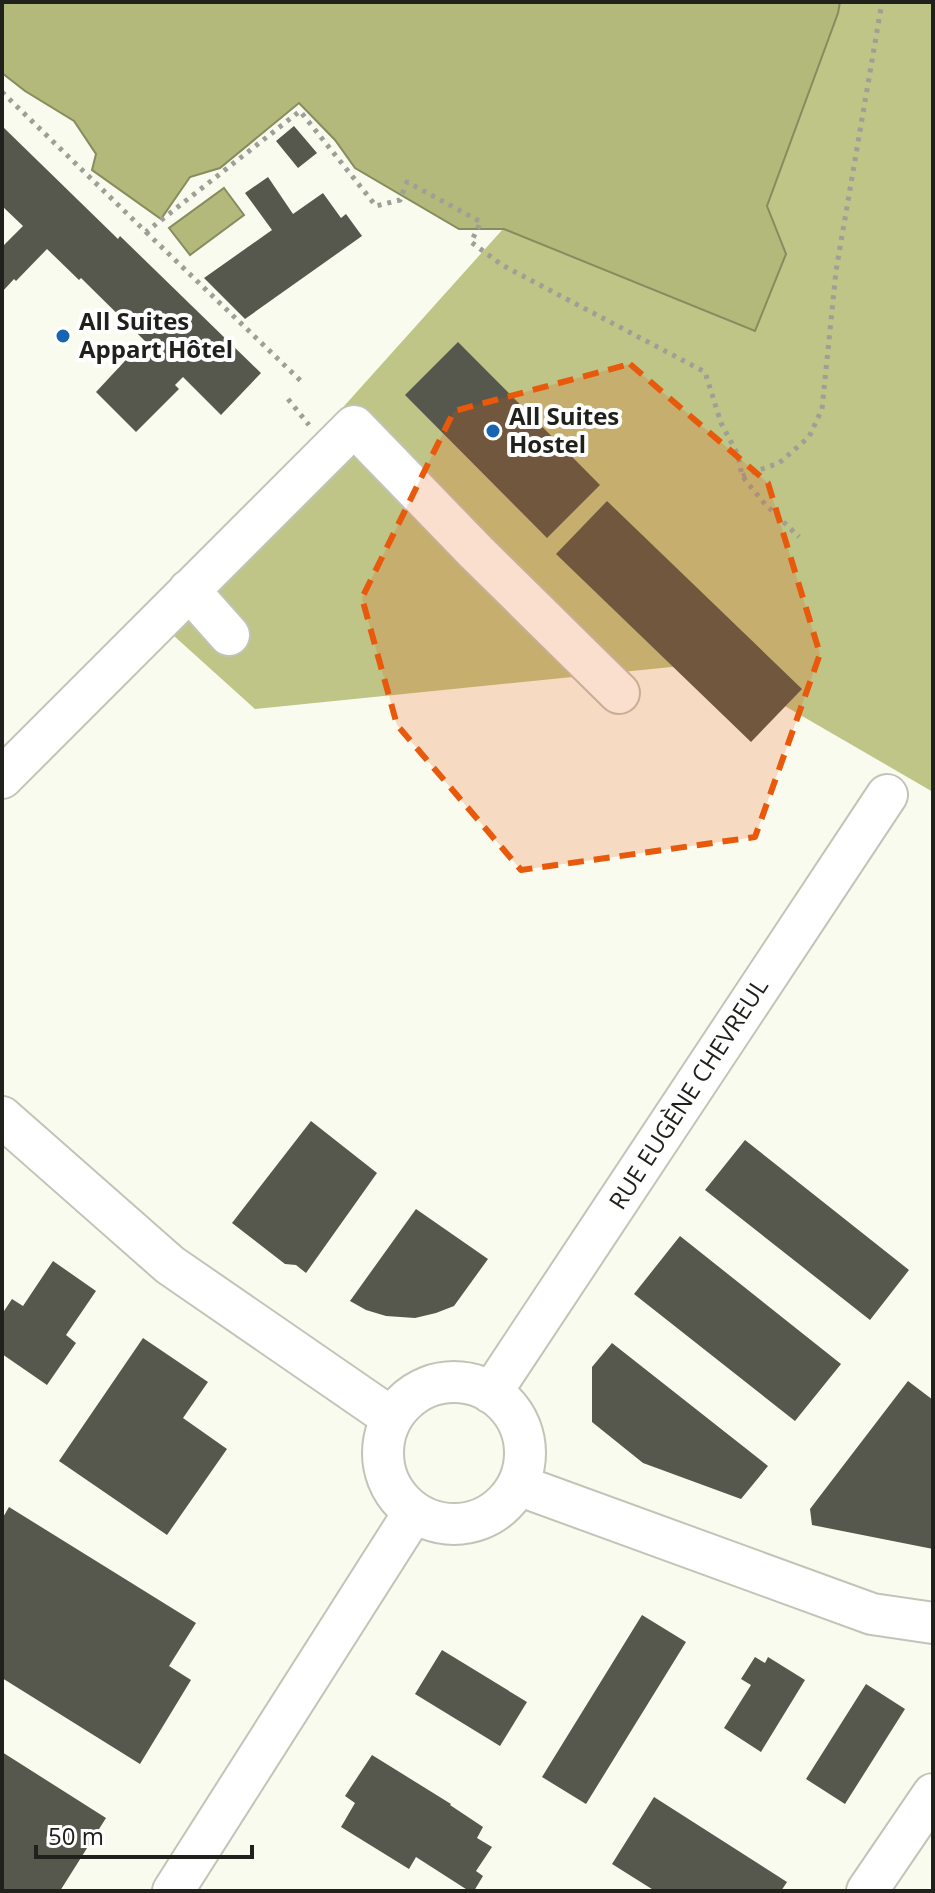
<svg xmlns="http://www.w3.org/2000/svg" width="935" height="1893" viewBox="0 0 935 1893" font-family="'Open Sans',sans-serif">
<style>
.forest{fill:#bfc487}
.water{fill:#b3b87b;stroke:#878b5e;stroke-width:2}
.building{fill:#56574d}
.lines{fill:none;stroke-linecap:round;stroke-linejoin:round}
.minor-casing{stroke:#c2c4b8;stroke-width:44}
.path{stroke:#9e9f96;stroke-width:5;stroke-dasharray:4 6;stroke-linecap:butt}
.minor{stroke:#fff;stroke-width:40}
.marked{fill:#e8590c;fill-opacity:0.2;stroke:#e8590c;stroke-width:6;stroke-dasharray:16 10;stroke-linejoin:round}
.poi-dot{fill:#1764b3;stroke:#fff;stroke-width:3}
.labels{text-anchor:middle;stroke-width:8;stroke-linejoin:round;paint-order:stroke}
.poi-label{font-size:24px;font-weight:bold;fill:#20211c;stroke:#fff;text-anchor:start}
.street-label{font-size:24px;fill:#20211c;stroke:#fff}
</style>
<rect width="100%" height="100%" fill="#fafbef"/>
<path class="forest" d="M840 2H933V792L711 663 255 709 153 617 180 589 503 229 755 331 786 254 766 207 838 13Z"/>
<path class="water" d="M2 2H840L838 13 767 206 786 254 755 331 504 229H459L355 168 335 140 299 103 220 168 190 177 161 219 92 170 96 154 74 121 25 91 2 73Z
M224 188 244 215 190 255 169 228Z"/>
<path class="building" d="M2 126 118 239 120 236 261 373 221 415 183 377 175 385 179 389 136 432 96 392 137 348 140 351 147 343 81 278 79 280 47 249 16 281 14 279 2 292V247L23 226 2 206Z
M294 126 317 153 298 168 276 141Z
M268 177 293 214 323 193 341 218 346 214 362 236 245 319 204 278 272 230 245 193Z
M458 342 600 485 547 538 405 395Z
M607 501 802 689 751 742 556 554Z
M311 1121 377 1173 306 1273 296 1265 285 1264 232 1223Z
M745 1140 909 1270 870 1320 705 1190Z
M416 1209 488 1259 454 1306 436 1313 415 1318 386 1316 366 1310 350 1301Z
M680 1236 841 1364 795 1421 634 1294Z
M53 1261 96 1291 66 1335 76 1343 47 1385 2 1354V1314L12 1299 23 1306Z
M143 1338 208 1382 183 1418 227 1449 167 1535 59 1461Z
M612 1343 768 1466 741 1499 643 1463 592 1422V1367Z
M908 1381 933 1400V1549L812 1525 810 1509Z
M9 1507 196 1623 169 1666 191 1680 140 1764 2 1678V1519Z
M642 1615 686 1642 586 1804 542 1777Z
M442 1650 527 1702 500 1746 415 1694Z
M755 1657 765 1663 768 1657 805 1680 761 1752 724 1728 751 1685 741 1679Z
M866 1684 905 1709 845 1804 806 1779Z
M2 1752 106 1818 60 1891H2Z
M372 1755 451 1804 450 1805 483 1827 477 1838 492 1847 476 1871 483 1876 474 1891H469L416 1857 409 1869 341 1827 355 1803 345 1796Z
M654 1797 787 1882 781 1891H655L612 1864Z"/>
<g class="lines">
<defs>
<path id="minor" d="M189 590 229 635
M2 778 354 426 476 552 619 693
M2 1117 170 1265 392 1418
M383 1453a71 71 0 1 1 142 0a71 71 0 1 1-142 0Z
M491 1393 887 795
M518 1485 872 1614 933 1623
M173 1891 414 1512
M867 1891 933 1794"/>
</defs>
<use href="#minor" class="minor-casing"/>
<path class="path" d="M2 92 146 232 300 111 376 206 400 200 407 182 481 222 471 242 502 265 705 372 721 423 738 455 742 476 765 504 799 537
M146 232 303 383
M288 399 309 425
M742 476 779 463 809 437 822 409 836 271 882 2"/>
<use href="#minor" class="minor"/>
</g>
<path class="marked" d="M630 364 768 483 820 654 755 837 521 870 397 725 362 598 454 411Z"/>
<g class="poi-dot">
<circle cx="63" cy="336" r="8"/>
<circle cx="493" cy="431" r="8"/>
</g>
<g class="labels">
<g class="poi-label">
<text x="79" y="330">All Suites<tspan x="79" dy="28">Appart Hôtel</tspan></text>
<text x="509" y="425">All Suites<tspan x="509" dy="28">Hostel</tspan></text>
</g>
<g class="street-label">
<text transform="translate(689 1094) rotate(-57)" y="8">RUE EUGÈNE CHEVREUL</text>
</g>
</g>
<rect width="935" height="1893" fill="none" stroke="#20211c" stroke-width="8"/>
<path d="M36 1845v12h216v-12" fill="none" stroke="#20211c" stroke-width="4"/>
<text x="48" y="1845" font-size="24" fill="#20211c" stroke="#ffffff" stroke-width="6" paint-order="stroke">50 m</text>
</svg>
